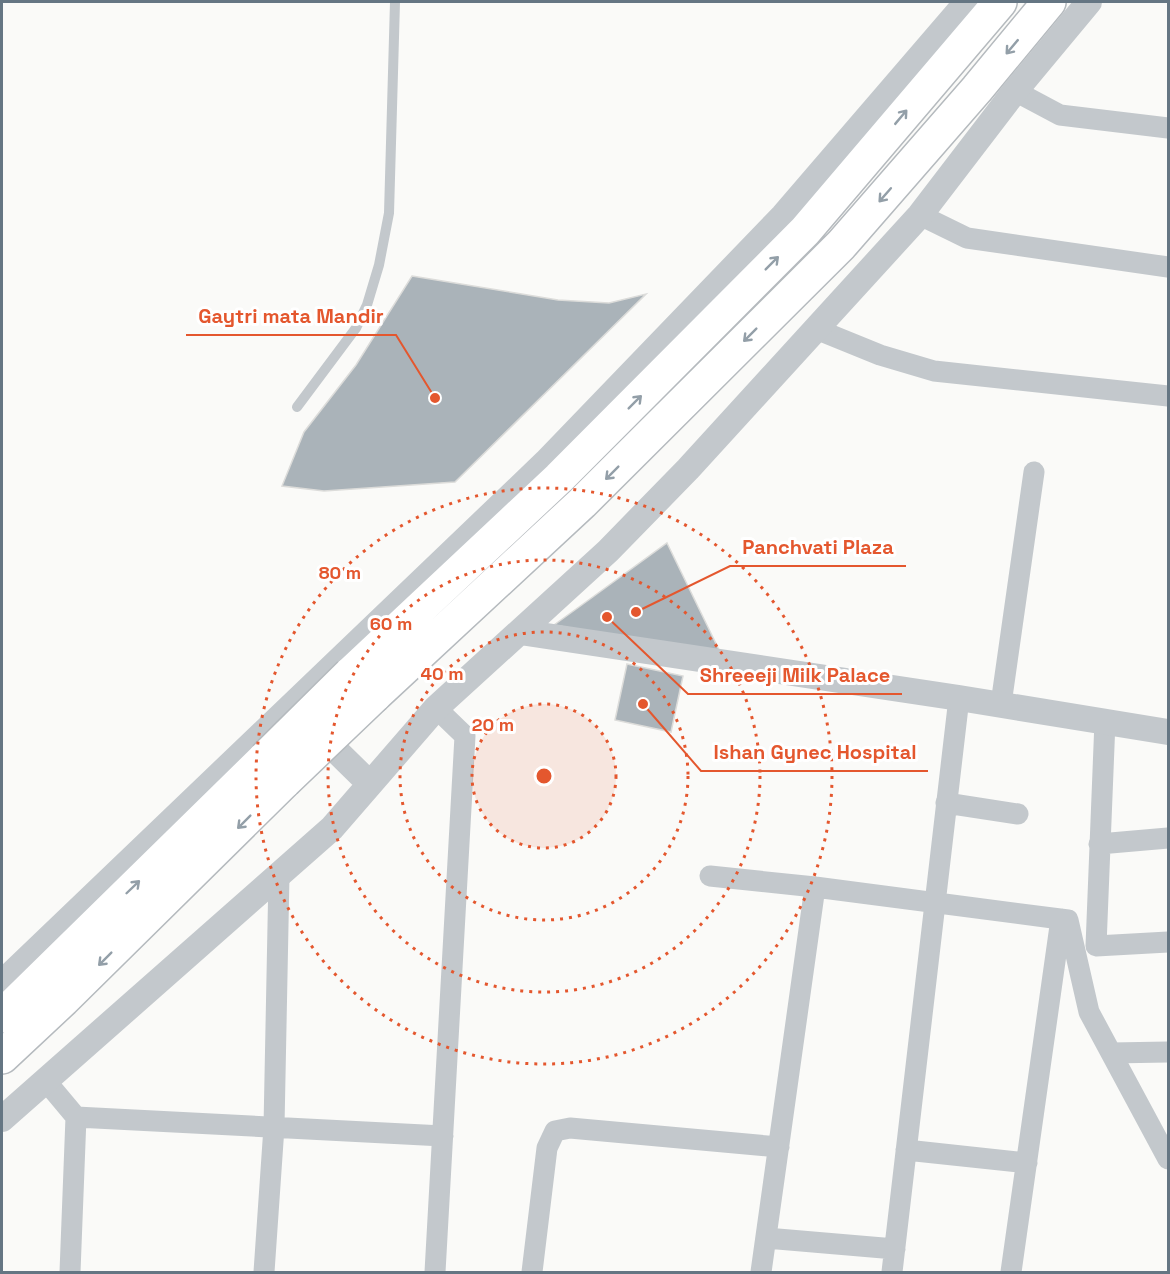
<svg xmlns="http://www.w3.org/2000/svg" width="1170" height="1274" viewBox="0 0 1170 1274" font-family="'Space Grotesk',sans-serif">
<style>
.building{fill:#aab3b9;stroke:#dcdcda;stroke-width:1.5}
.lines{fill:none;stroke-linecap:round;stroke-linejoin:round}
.primary-casing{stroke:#b5babe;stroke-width:36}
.service{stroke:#c3c8cc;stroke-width:10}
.minor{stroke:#c3c8cc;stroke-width:21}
.tertiary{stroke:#c3c8cc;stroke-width:26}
.primary{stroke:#fff;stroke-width:33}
.primary-bridge-casing{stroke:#b5babe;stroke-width:36;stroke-linecap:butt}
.primary-bridge{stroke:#fff;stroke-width:33}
.oneway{stroke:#939fa8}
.ring{fill:none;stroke:#e4572e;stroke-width:3;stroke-dasharray:3 6}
.centre{fill:#e4572e;stroke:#fff;stroke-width:3}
.ring-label{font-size:18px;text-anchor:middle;font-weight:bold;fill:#e4572e;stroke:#fff;stroke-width:6;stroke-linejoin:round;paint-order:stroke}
.leader{fill:none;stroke:#e4572e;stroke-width:2}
.callout-dot{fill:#e4572e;stroke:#fff;stroke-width:2}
.callout-label{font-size:20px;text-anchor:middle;font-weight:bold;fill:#e4572e;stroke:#fff;stroke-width:6;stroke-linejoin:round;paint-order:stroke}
</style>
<rect width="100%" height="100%" fill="#fafaf8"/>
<path class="building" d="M412 276 558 300 609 303 646 294 455 482 324 491 282 486 304 432 356 365Z
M667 543 722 656 554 625 590 599Z
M627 664 683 676 671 732 615 720Z"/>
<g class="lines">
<defs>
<path id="primary" d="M350 674 559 478 805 231 1000 2
M374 696 582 503 841 245 977 89 1049 2
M2 1016 265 758
M2 1057 63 1000 285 781"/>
</defs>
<use href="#primary" class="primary-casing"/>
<path class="service" d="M297 407 356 328 367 305 379 265 389 213 395 2"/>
<path class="minor" d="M1015 91 1060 115 1168 128
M920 215 967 238 1168 267
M816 329 880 355 934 371 1168 396
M1001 704 1034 472
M1105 721 1096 946 1168 942
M946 803 1018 814
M1099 844 1168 838
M710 876 815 887 1068 920 1089 1012 1168 1159
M1111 1053 1168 1052
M45 1080 76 1117 70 1272
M76 1117 443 1136
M906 1150 1027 1163
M766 1238 895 1249
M264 1272 274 1127 279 875
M435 1272 465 736 436 708
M532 1272 547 1148 555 1131 570 1128 779 1147
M761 1272 815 887
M892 1272 959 698
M1011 1272 1061 919"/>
<path class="tertiary" d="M520 632 959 698 1168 732
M315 730 370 784
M2 983 546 462 783 216 967 2
M2 1119 332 828 436 708 608 551 688 469 920 215 1015 91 1089 2"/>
<use href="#primary" class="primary"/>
<defs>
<path id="primary-bridge" d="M265 758 350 674
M285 781 374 696"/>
</defs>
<use href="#primary-bridge" class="primary-bridge-casing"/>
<use href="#primary-bridge" class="primary-bridge"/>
</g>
<defs><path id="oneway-shaft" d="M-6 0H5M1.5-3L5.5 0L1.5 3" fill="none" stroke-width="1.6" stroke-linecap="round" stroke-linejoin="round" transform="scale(1.5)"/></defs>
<g class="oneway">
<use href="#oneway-shaft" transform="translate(1012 47) rotate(130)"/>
<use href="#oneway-shaft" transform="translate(901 117) rotate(-50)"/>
<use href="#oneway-shaft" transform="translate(885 195) rotate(131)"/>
<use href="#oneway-shaft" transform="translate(772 263) rotate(-45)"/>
<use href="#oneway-shaft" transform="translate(750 335) rotate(135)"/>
<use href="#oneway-shaft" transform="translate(635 402) rotate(-45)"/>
<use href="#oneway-shaft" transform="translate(612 473) rotate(135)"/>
<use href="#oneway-shaft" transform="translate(244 822) rotate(135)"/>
<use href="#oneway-shaft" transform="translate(133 887) rotate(-44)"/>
<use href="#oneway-shaft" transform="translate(105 959) rotate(135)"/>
</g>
<circle cx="544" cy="776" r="72" fill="#e4572e" fill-opacity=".12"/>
<g class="ring">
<circle cx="544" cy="776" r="72"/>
<circle cx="544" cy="776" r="144"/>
<circle cx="544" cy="776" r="216"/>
<circle cx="544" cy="776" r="288"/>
</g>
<circle cx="544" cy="776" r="9" class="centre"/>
<g class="ring-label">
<text x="340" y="579">80 m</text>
<text x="391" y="630">60 m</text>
<text x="442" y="680">40 m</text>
<text x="493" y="731">20 m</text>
</g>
<path class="leader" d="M435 398L396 335H186M636 612L730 566H906M607 617L688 694H902M643 704L701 771H928"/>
<g class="callout-dot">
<circle cx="435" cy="398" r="6"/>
<circle cx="636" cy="612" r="6"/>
<circle cx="607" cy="617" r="6"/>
<circle cx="643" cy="704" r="6"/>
</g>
<g class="callout-label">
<text x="291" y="323">Gaytri mata Mandir</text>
<text x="818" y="554">Panchvati Plaza</text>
<text x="795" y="682">Shreeeji Milk Palace</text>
<text x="815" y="759">Ishan Gynec Hospital</text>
</g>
<rect width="1170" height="1274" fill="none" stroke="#657683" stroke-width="6"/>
</svg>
